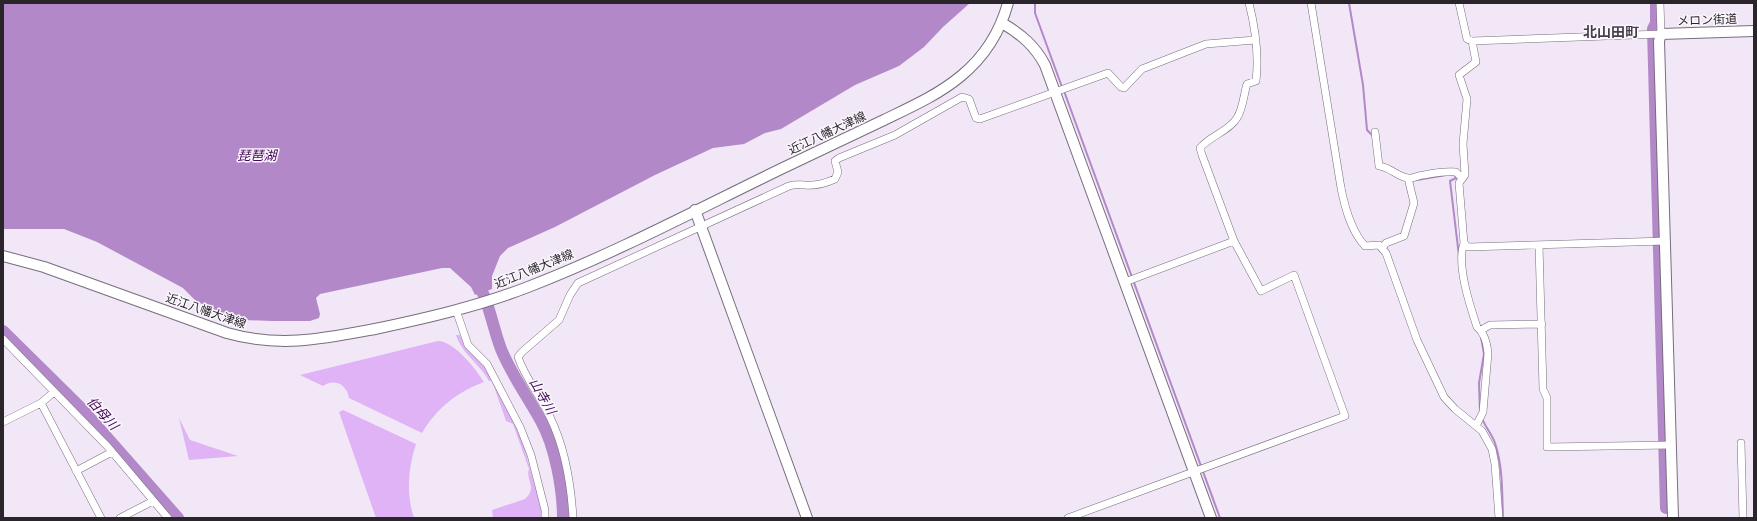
<svg xmlns="http://www.w3.org/2000/svg" width="1757" height="521" viewBox="0 0 1757 521" font-family="'IBM Plex Sans','Noto Sans JP',sans-serif">
<style>
.green{fill:#dfb3f5}
.water{fill:#b388c8}
.lines{fill:none;stroke-linecap:round;stroke-linejoin:round}
.stream{stroke:#b388c8;stroke-width:2}
.river{stroke:#b388c8;stroke-width:12}
.street-casing{stroke:#776e7c;stroke-width:8}
.secondary-casing{stroke:#776e7c;stroke-width:12}
.street{stroke:#fff;stroke-width:7}
.secondary{stroke:#fff;stroke-width:10}
.labels{text-anchor:middle;stroke-width:3;stroke-linejoin:round;paint-order:stroke}
.street-label{font-size:12px;fill:#29252b;stroke:#fbf7fd}
.water-label{font-size:13px;font-style:italic;fill:#410657;stroke:#fbf7fd}
.quarter-label{font-size:14px;font-weight:bold;fill:#473e4b;stroke:#fbf7fd}
</style>
<rect width="100%" height="100%" fill="#f1e7f7"/>
<path class="green" d="M456 335H460L465 347 485 366 513 420 524 447 542 512V518H493L492 510 525 499C538 487 525 480 529 469L513 424 506 421 492 381H489C480 364 462 354 456 335Z
M438 341C454 341 476 369 484 382 457 392 437 408 422 433L349 398C347 384 334 378 323 386L300 375Z
M343 410 416 444C408 468 406 494 414 518H376L339 412Z
M179 418 190 440 238 456 189 460Z"/>
<path class="water" d="M3 3H970L943 27 924 47 899 66 855 85 781 129 765 133 744 144 713 148 655 175 555 227 508 248 500 256 492 276V289L475 295 471 287 450 268H442L320 294 316 298 320 314 319 318 310 321H272L245 320 226 315 196 301 183 288 97 242 64 229H3Z"/>
<g class="lines">
<path class="stream" d="M1035 3V13L1062 87
M1349 3 1363 85 1367 130 1373 136
M1064 91 1220 518
M1454 174 1456 178 1450 181 1459 256
M1417 180 1446 175
M1480 412 1479 383 1484 354 1481 337
M1482 418C1485 427 1492 434 1495 443 1503 467 1502 493 1503 518"/>
<path class="river" d="M1656 3V23L1653 29 1666 508
M475 278C489 300 492 325 501 349 511 374 528 397 541 421 555 446 563 489 563 518
M3 331 81 408 178 518"/>
<defs>
<path id="street" d="M1311 3 1341 188C1345 208 1351 231 1365 246L1379 245 1386 253 1417 340 1444 397 1455 409 1482 431 1492 449 1495 464 1499 518
M1459 3 1467 39 1472 41 1661 34 1660 3
M1472 41 1476 62 1459 75 1467 99 1463 144 1465 175 1459 183 1464 243 1468 247 1666 241
M1375 132 1379 166C1390 167 1398 177 1408 178 1414 179 1418 175 1424 175 1434 173 1445 171 1456 172L1462 178
M1464 243C1456 264 1470 306 1477 327 1485 333 1487 344 1488 353L1483 412 1476 426
M1539 245 1543 389 1547 398V447L1671 445
M1383 247 1386 243 1404 236 1414 203 1408 178
M1125 282 1234 241
M456 310 468 345 487 364 520 427 531 455 545 510V518
M1481 330 1490 325 1542 324
M3 339 108 447 168 518
M41 403 101 518
M3 422 41 403 54 392
M1741 443 1743 518
M76 471 112 452
M120 518 153 501
M573 518C571 483 565 448 550 417 541 397 525 378 518 357L522 352 559 320 570 295 578 283 789 186C795 184 799 185 805 185 815 186 826 183 835 179L838 172 835 161 839 158 895 135 962 97 969 99 976 118 980 119 1108 73 1121 87 1124 88 1142 69 1206 44 1255 40
M1068 518 1345 416 1294 275 1261 291 1234 241 1202 155 1200 148C1210 136 1229 131 1237 118 1243 109 1244 93 1247 84L1256 81C1259 56 1255 27 1249 3"/>
<path id="secondary" d="M1002 23C1021 34 1035 46 1045 65L1211 518
M695 210 807 518
M3 256 44 267 227 333C280 348 322 339 375 329 427 318 479 306 528 287 616 253 700 208 785 167 818 151 851 136 884 120 911 107 938 95 961 76 984 57 1000 32 1008 3
M1673 518 1659 41 1661 34 1754 31"/>
</defs>
<use href="#street" class="street-casing"/>
<use href="#secondary" class="secondary-casing"/>
<use href="#street" class="street"/>
<use href="#secondary" class="secondary"/>
</g>
<g class="labels">
<g class="street-label">
<text transform="translate(1707 20) rotate(-2)" y="4">メロン街道</text>
<text transform="translate(827 133) rotate(-25)" y="4">近江八幡大津線</text>
<text transform="translate(534 269) rotate(-22)" y="4">近江八幡大津線</text>
<text transform="translate(206 311) rotate(19)" y="4">近江八幡大津線</text>
</g>
<g class="water-label">
<text x="257" y="160">琵琶湖</text>
<text transform="translate(543 396) rotate(60)" y="5">山寺川</text>
<text transform="translate(103 413) rotate(48)" y="5">伯母川</text>
</g>
<g class="quarter-label">
<text x="1611" y="37">北山田町</text>
</g>
</g>
<rect width="1757" height="521" fill="none" stroke="#29252b" stroke-width="8"/>
</svg>
